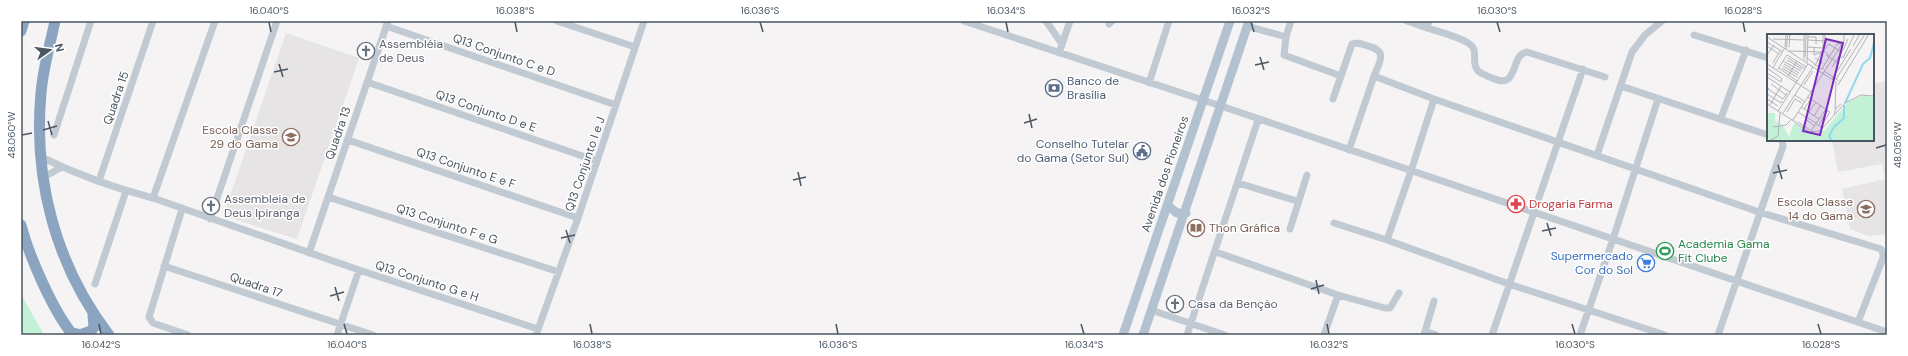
<svg xmlns="http://www.w3.org/2000/svg" width="1908" height="356" viewBox="0 0 1908 356" font-family="'DM Sans',sans-serif">
<style>
.education{fill:#e6e4e5}
.green{fill:#c3f1d5}
.lines{fill:none;stroke-linecap:round;stroke-linejoin:round}
.minor{stroke:#c1cad2;stroke-width:7}
.major{stroke:#b3c2d1;stroke-width:9}
.highway{stroke:#8ba5c1;stroke-width:11}
.ticks{fill:none;stroke:#4a5661;stroke-width:1.5}
.labels{text-anchor:middle;stroke-width:3;stroke-linejoin:round;paint-order:stroke}
.worship-label{font-size:12px;fill:#5b616d;stroke:#fff;text-anchor:start}
.street-label{font-size:12px;fill:#4a5661;stroke:#fff}
.service-label{font-size:12px;fill:#4e5e75;stroke:#fff;text-anchor:start}
.education-label{font-size:12px;fill:#785e54;stroke:#fff;text-anchor:end}
.health-label{font-size:12px;fill:#be3a42;stroke:#fff;text-anchor:start}
.leisure-label{font-size:12px;fill:#27864d;stroke:#fff;text-anchor:start}
.shop-label{font-size:12px;fill:#366cbe;stroke:#fff;text-anchor:end}
.inset-river{fill:none;stroke:#90daee;stroke-width:2}
.inset-road{fill:none;stroke:#b1b4b9;stroke-width:1}
.view{fill:#7b2cbf;fill-opacity:0.15;stroke:#7b2cbf;stroke-width:2}
.inset-edge{fill:none;stroke:#4a5661;stroke-width:2}
.neatline{fill:none;stroke:#4a5661;stroke-width:1.5}
.ticks-label{font-size:10px;text-anchor:middle;fill:#4a5661}
</style>
<rect width="100%" height="100%" fill="#f5f3f3"/>
<path class="education" d="M286 33 359 58 297 239 223 216Z
M1887 81V234L1869 236 1850 229 1842 189 1885 179 1882 164 1838 172 1832 140H1873V84Z"/>
<path class="green" d="M21 294 44 335H21Z"/>
<g class="lines">
<path class="minor" d="M557 21 635 47
M964 21 1221 106 1887 332
M1046 21 1062 44
M1291 21 1286 37 1284 55 1341 76 1333 99
M1407 21 1427 28 1429 21
M1109 24 1112 21
M386 26 616 105
M1247 26 1286 37
M1427 28C1436 31 1473 40 1474 50 1476 58 1472 63 1478 71 1482 74 1487 76 1492 78 1520 91 1509 55 1527 52L1605 77
M1694 35 1768 58
M1059 53 1070 21
M1341 76 1352 44C1358 42 1362 44 1368 46 1388 51 1380 61 1374 76L1434 99 1759 212 1881 249 1883 254V258L1858 322
M367 82 597 161
M1149 83 1169 21
M1621 86 1768 135
M1721 118 1746 50
M54 135 91 21
M348 140 578 218
M1349 150 1374 76
M1597 155 1632 52 1645 35 1662 21
M41 157C76 174 114 188 153 198L359 270 538 329
M42 178 62 167
M99 181 153 21
M1238 183 1297 201
M328 197 559 272
M153 198 215 21
M182 209 149 317 153 323 188 335
M210 219 277 21
M1334 223 1387 240 1411 171 1434 99
M1290 229 1307 175
M1387 240 1509 284 1665 335
M1216 252 1338 295 1385 308H1390L1399 293
M309 253 388 21
M164 266 373 335
M95 284 126 191
M1151 310 1225 335
M1425 331 1436 335
M337 335 359 270
M536 335 578 218 644 21
M1187 335 1258 120
M1324 335 1338 295
M1424 335 1434 301
M1492 335 1583 69
M1580 335 1613 239 1658 99
M1718 335 1783 146 1782 140"/>
<path class="major" d="M1167 205 1177 213H1186
M1123 335 1230 21
M1143 335 1249 21"/>
<path class="highway" d="M55 21C50 45 43 68 41 93 33 180 56 266 109 335
M21 31 24 21
M21 225C29 256 53 311 73 335
M70 332 80 335 91 331 94 327 93 315"/>
</g>
<path class="ticks" d="M269 22 271 32M515 22 517 32M760 22 763 32M1006 22 1008 32M1251 22 1254 32M1497 22 1500 32M1743 22 1745 32M1260 57 1264 70M279 64 283 77M1255 65 1269 62M274 72 288 69M1029 114 1032 128M48 121 52 135M1024 123 1037 119M43 130 57 126M22 135 32 133M1876 148 1886 145M1778 165 1782 179M798 172 801 186M1773 173 1787 170M793 180 806 177M1547 223 1551 236M566 230 570 243M1542 231 1556 228M561 238 575 235M1316 280 1319 294M335 287 339 301M1311 289 1324 285M330 296 344 292M99 324 101 334M344 324 347 334M590 324 592 334M836 324 838 334M1081 324 1084 334M1327 324 1329 334M1572 324 1575 334M1818 324 1821 334"/>
<defs>
<symbol id="church-ring" viewBox="-11 -11 22 22"><circle r="9.5" fill="#fff" stroke="#6b7280" stroke-width="1.5"/><path d="M-1.2-6h2.4v3.5h3.3v2.4h-3.3V6h-2.4V-.1h-3.3v-2.4h3.3Z" fill="#6b7280"/></symbol>
<symbol id="bank-ring" viewBox="-11 -11 22 22"><circle r="9.5" fill="#fff" stroke="#5c6f8a" stroke-width="1.5"/><path d="M-6-4H6V4H-6ZM0-2.3a2.3 2.3 0 1 0 0 4.6a2.3 2.3 0 1 0 0-4.6Z" fill="#5c6f8a"/></symbol>
<symbol id="school-ring" viewBox="-11 -11 22 22"><circle r="9.5" fill="#fff" stroke="#8d6e63" stroke-width="1.5"/><path d="M0-5L7-2L0 1L-7-2ZM-4 1L0 2.5L4 1V4Q0 6-4 4Z" fill="#8d6e63"/></symbol>
<symbol id="civic-ring" viewBox="-11 -11 22 22"><circle r="9.5" fill="#fff" stroke="#5c6f8a" stroke-width="1.5"/><path d="M-.6-6.5H3V-4.5H.6V-3L4-1V1h2V6H-6V1h2V-1L-.6-3ZM-1.2 2.5V6h2.4V2.5Z" fill="#5c6f8a"/></symbol>
<symbol id="pharmacy-ring" viewBox="-11 -11 22 22"><circle r="9.5" fill="#fff" stroke="#e0444e" stroke-width="1.5"/><path d="M-2-6h4v4h4v4h-4v4h-4v-4h-4v-4h4Z" fill="#e0444e"/></symbol>
<symbol id="library-ring" viewBox="-11 -11 22 22"><circle r="9.5" fill="#fff" stroke="#8d6e63" stroke-width="1.5"/><path d="M-6-4Q-3-5.5-.7-3.5V5Q-3 3-6 4ZM6-4Q3-5.5 .7-3.5V5Q3 3 6 4Z" fill="#8d6e63"/></symbol>
<symbol id="stadium-ring" viewBox="-11 -11 22 22"><circle r="9.5" fill="#fff" stroke="#2e9e5b" stroke-width="1.5"/><path d="M0-5a6.5 5 0 1 0 0 10a6.5 5 0 1 0 0-10ZM-3.5-1.8h7v3.6h-7Z" fill="#2e9e5b"/></symbol>
<symbol id="supermarket-ring" viewBox="-11 -11 22 22"><circle r="9.5" fill="#fff" stroke="#3f7fe0" stroke-width="1.5"/><path d="M-6-5.5h2.5l.6 2H6L4.5 2H-2.5L-4.4-4H-6ZM-1.5 3.2a1.3 1.3 0 1 0 .1 0ZM3 3.2a1.3 1.3 0 1 0 .1 0Z" fill="#3f7fe0"/></symbol>
</defs>
<g fill-rule="evenodd">
<use href="#church-ring" x="356" y="41" width="20" height="20"/>
<use href="#bank-ring" x="1044" y="78" width="20" height="20"/>
<use href="#school-ring" x="281" y="127" width="20" height="20"/>
<use href="#civic-ring" x="1132" y="141" width="20" height="20"/>
<use href="#pharmacy-ring" x="1506" y="194" width="20" height="20"/>
<use href="#church-ring" x="201" y="196" width="20" height="20"/>
<use href="#school-ring" x="1856" y="199" width="20" height="20"/>
<use href="#library-ring" x="1186" y="218" width="20" height="20"/>
<use href="#stadium-ring" x="1655" y="241" width="20" height="20"/>
<use href="#supermarket-ring" x="1636" y="253" width="20" height="20"/>
<use href="#church-ring" x="1165" y="294" width="20" height="20"/>
</g>
<g class="labels">
<g class="worship-label">
<text x="379" y="48">Assembléia<tspan x="379" dy="14">de Deus</tspan></text>
<text x="224" y="203">Assembleia de<tspan x="224" dy="14">Deus Ipiranga</tspan></text>
<text x="1188" y="308">Casa da Benção</text>
</g>
<g class="street-label">
<text transform="translate(504 55) rotate(19)" y="4">Q13 Conjunto C e D</text>
<text transform="translate(116 98) rotate(-71)" y="4">Quadra 15</text>
<text transform="translate(486 111) rotate(19)" y="4">Q13 Conjunto D e E</text>
<text transform="translate(338 133) rotate(-71)" y="4">Quadra 13</text>
<text transform="translate(585 164) rotate(-71)" y="4">Q13 Conjunto I e J</text>
<text transform="translate(466 168) rotate(19)" y="4">Q13 Conjunto E e F</text>
<text transform="translate(1165 174) rotate(-71)" y="4">Avenida dos Pioneiros</text>
<text transform="translate(447 224) rotate(18)" y="4">Q13 Conjunto F e G</text>
<text transform="translate(427 281) rotate(18)" y="4">Q13 Conjunto G e H</text>
<text transform="translate(256 285) rotate(19)" y="4">Quadra 17</text>
</g>
<g class="service-label">
<text x="1067" y="85">Banco de<tspan x="1067" dy="14">Brasília</tspan></text>
<text x="1129" y="148" text-anchor="end">Conselho Tutelar<tspan x="1129" dy="14">do Gama (Setor Sul)</tspan></text>
</g>
<g class="education-label">
<text x="278" y="134">Escola Classe<tspan x="278" dy="14">29 do Gama</tspan></text>
<text x="1853" y="206">Escola Classe<tspan x="1853" dy="14">14 do Gama</tspan></text>
<text x="1209" y="232" text-anchor="start">Thon Gráfica</text>
</g>
<g class="health-label">
<text x="1529" y="208">Drogaria Farma</text>
</g>
<g class="leisure-label">
<text x="1678" y="248">Academia Gama<tspan x="1678" dy="14">Fit Clube</tspan></text>
</g>
<g class="shop-label">
<text x="1633" y="260">Supermercado<tspan x="1633" dy="14">Cor do Sol</tspan></text>
</g>
</g>
<g transform="translate(1767 34)">
<rect width="107" height="107" fill="#f5f3f3"/>
<path d="M97 61 107 63V107H0V79H8V87L17 93 22 103 27 89 48 100 58 96 81 68Z" fill="#c3f1d5"/>
<path class="inset-river" d="M78 69 96 30 103 24 107 9M65 107 62 102 67 93 77 84V71"/>
<path class="inset-road" d="M56 0V14M58 0 57 17 63 22M0 3 69 48 68 75M41 3H49V10M6 5 37 6M41 6 58 7M0 8 16 18M0 12 12 20M86 12 93 0M18 13 19 0M22 13 23 0M41 13 55 14M47 14V21L55 18M19 15 21 0M58 15 62 10 74 18M76 16 81 5M22 17 55 18M0 21 7 11M20 21 39 33M59 21 71 29M72 21 76 24 87 1M38 23 39 0M21 24 38 35M40 24 54 35 57 34M48 24 55 28 51 34M20 26 35 35M37 26V0M16 27 34 37M40 28 41 0M6 29 13 17M0 30 44 58M17 30 32 39M16 32 31 41M48 32 54 19M56 33 71 9 74 11M65 33 76 16M0 34 14 44M6 34 17 15M12 34 30 47M15 34 30 43M11 35 20 21M57 37 72 47M0 39 14 48 15 44M21 42 30 27M0 43 23 58M65 45 84 15M69 45 98 0M4 50 19 61 20 59M37 51 46 37M71 51 102 0M2 54 1 55 16 65 19 61M0 60 14 69 15 67M28 61 38 68M41 63 63 78 54 93 49 90M0 65 11 72M0 70 30 89M3 71 14 52M34 73 52 85M37 75 44 65M11 77 41 30M20 78 28 65 35 69M31 78 49 89M42 78 49 68M16 79 46 33M67 80 69 74 74 70M47 82 54 71M38 85 48 92M26 86 77 7V0M31 88 43 96M29 89 42 98 53 97 78 69 94 61 107 62M51 92 61 76M6 93 19 91 24 86M44 97 59 75M2 107 11 102 13 79"/>
<path class="view" d="M59 5 76 9 53 101 36 97Z"/>
<rect width="107" height="107" class="inset-edge"/>
</g>
<rect width="1908" height="356" fill="none" stroke="#ffffff" stroke-width="44"/>
<g transform="translate(50 50) rotate(76)" stroke="#ffffff" stroke-width="3" paint-order="stroke">
<path d="M0-3L7 15L0 10L-7 15Z" fill="#4a5661"/>
<text y="-6" font-size="11" font-weight="bold" text-anchor="middle" fill="#4a5661">N</text>
</g>
<rect x="22" y="22" width="1864" height="312" class="neatline"/>
<g class="ticks-label">
<text x="269" y="14">16.040°S</text>
<text x="515" y="14">16.038°S</text>
<text x="760" y="14">16.036°S</text>
<text x="1006" y="14">16.034°S</text>
<text x="1251" y="14">16.032°S</text>
<text x="1497" y="14">16.030°S</text>
<text x="1743" y="14">16.028°S</text>
<text transform="translate(11 135) rotate(-90)" y="4">48.060°W</text>
<text transform="translate(1897 145) rotate(-90)" y="4">48.056°W</text>
<text x="101" y="348">16.042°S</text>
<text x="347" y="348">16.040°S</text>
<text x="592" y="348">16.038°S</text>
<text x="838" y="348">16.036°S</text>
<text x="1084" y="348">16.034°S</text>
<text x="1329" y="348">16.032°S</text>
<text x="1575" y="348">16.030°S</text>
<text x="1821" y="348">16.028°S</text>
</g>
</svg>
